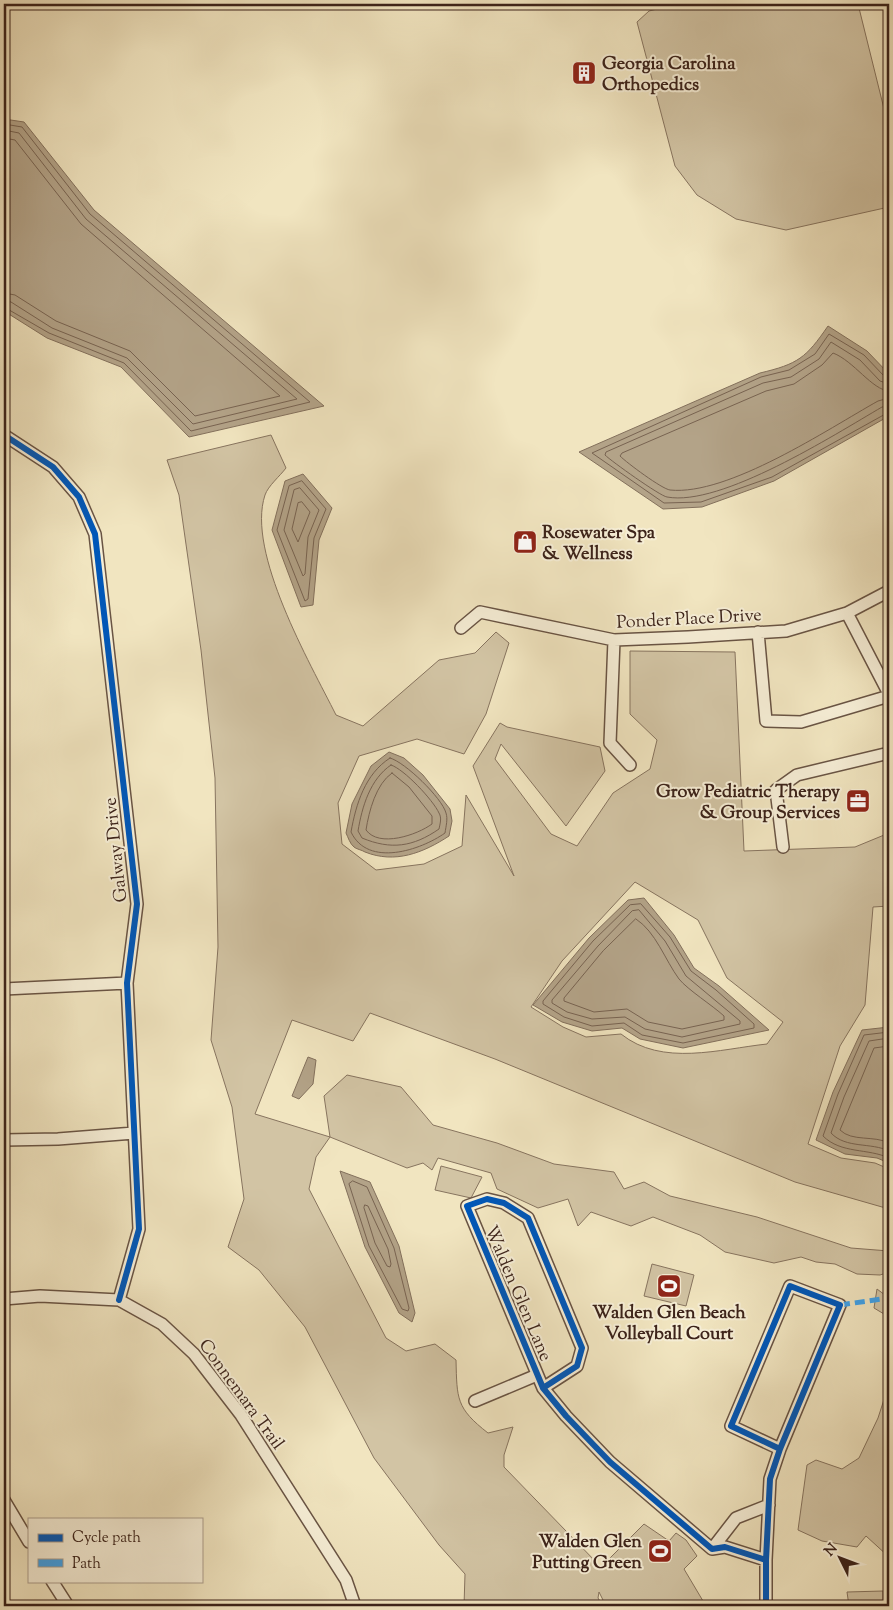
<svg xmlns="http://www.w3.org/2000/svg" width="893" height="1610" viewBox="0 0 893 1610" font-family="'Sorts Mill Goudy',serif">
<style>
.green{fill:#d2c4a4;stroke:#87745f;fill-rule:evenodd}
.water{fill:#b3a388;stroke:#83705c}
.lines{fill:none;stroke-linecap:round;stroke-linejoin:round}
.shore{stroke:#786351;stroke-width:1}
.minor-casing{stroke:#695444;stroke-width:14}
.minor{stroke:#f6eed6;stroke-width:11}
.quiet{stroke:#3fa2ea;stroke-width:5;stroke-dasharray:10 5;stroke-linecap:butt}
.cycleway-casing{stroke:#f6eed6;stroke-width:9}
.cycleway{stroke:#0057b8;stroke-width:6}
.labels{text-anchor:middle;stroke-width:4;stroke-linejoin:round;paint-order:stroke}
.poi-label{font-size:18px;font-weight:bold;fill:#3c231a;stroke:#f6eed6;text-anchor:start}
.street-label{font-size:18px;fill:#3c231a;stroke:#f6eed6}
</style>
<rect width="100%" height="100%" fill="#f1e5c0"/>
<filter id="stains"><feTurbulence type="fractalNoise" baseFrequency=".004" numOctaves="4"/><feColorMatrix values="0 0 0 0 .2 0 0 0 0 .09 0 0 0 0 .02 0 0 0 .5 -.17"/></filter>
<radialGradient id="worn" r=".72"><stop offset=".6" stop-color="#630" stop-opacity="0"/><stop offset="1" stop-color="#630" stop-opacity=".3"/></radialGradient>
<path class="green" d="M677 4H858L889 129V207L786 230 736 219 697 195 675 166 637 22 649 11Z
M271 435 286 468C280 476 268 486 265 495 246 552 310 663 336 715L363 726 439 660 475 653 496 632 509 643 486 714 464 754 417 739 359 756 338 803 342 844 376 870 424 864 462 846 466 795 514 876 473 766 500 723 507 727 600 747 605 771 566 826 501 744 495 759 551 834 577 846 613 793 650 769 657 740 630 714V651L735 652 744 851 855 847 889 833V906L873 907 865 1005 840 1046 808 1144 841 1158 875 1163 889 1169V1209L795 1182 495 1059 370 1013 353 1041 292 1020 255 1114 330 1137 324 1096 347 1075 401 1087 433 1125 497 1143 554 1164 614 1172 624 1189 644 1182 670 1196 757 1217 851 1248 889 1251V1272L880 1275 857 1274 835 1264 816 1262 801 1257 774 1263 725 1252 700 1235 653 1217 631 1226 591 1212 578 1226 568 1199 538 1208 497 1189 491 1173 438 1158 432 1170 423 1163 407 1168 330 1137 316 1157 309 1189 386 1338 406 1351 435 1344 456 1360C457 1399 456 1408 488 1433L513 1427 504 1455V1467L598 1564 599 1569 644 1524 669 1541 676 1533 686 1540 697 1556 684 1569 706 1606H606L599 1592 598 1598 603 1606H464L465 1574 439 1545 374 1458 305 1327 259 1270 228 1247 244 1199 232 1107 211 1040 218 947 215 778 201 650 179 495 167 460ZM635 882 698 920 727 978 783 1022 767 1044C720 1049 662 1067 621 1034L586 1037 563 1027 531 1007 562 961Z
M441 1166 482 1177 471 1198 435 1190Z
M652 1264 694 1275 686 1306 644 1296Z
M877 1289 889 1298V1317L874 1308Z
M889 1384V1496L887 1500 889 1557 866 1536 857 1547 822 1541 798 1530 807 1465 816 1460 842 1469 859 1458 878 1418Z
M883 1591V1606H849L847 1592Z"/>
<path class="water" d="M4 119 24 122 94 210 324 406 189 437 121 367 47 338 4 311Z
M828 326 867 351 889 374V416L774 481 702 507 663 509 579 452 760 373C798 364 806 358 828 326Z
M303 474 332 508 319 540 313 605 301 607 272 530 285 481Z
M389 752 404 758 423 775 450 809 452 821 449 836C423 853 395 864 365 852 362 850 356 849 354 847 350 844 348 837 346 833L352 804 371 766Z
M644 898 674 935 694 968 719 986 769 1030 683 1048 640 1039 622 1028 592 1031 562 1022 533 1005 589 938 628 900Z
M889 1027V1163L877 1158 845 1154 816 1140 833 1092 862 1030Z
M308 1057 316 1060 313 1084 299 1099 292 1096Z
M340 1171 370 1182 399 1246 415 1313 412 1322 399 1313 365 1247Z"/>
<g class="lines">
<path class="shore" d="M4 124 22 127 90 214 310 402 191 431 124 363 49 333 4 307
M4 130 19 133 86 219 297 399 193 424 127 358 52 328 11 302 4 300
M4 138 15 140 81 224 280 396 195 416 130 351 56 321 15 295 4 293
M889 377 884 376 864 355 829 334 815 354 789 370 761 377 592 453 664 503 701 502 772 477 889 412
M889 384 880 381 860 360 831 342 819 359 791 377 763 383 606 452 605 455C611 461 660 496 667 497 721 507 834 435 882 407L889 406
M889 391C872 390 854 361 833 353L822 365 794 384 766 391 622 453 620 456C627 463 662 489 670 490 728 496 828 429 878 401L889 398
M302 481 326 509 314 538 308 599 305 601 277 530 289 486Z
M300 488 319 510 308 537 305 574 303 576 284 530 294 490Z
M302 502 310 512 298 542 292 529 298 503Z
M390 758C405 762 442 798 446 813 448 819 446 826 445 833 421 850 368 868 351 832 356 804 365 774 390 758Z
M391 765C404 769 433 800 439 813 442 818 440 824 439 829 413 847 391 850 362 838L358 831C362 807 370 779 391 765Z
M392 773 409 787 432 816V824C417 835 379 848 366 830 369 811 376 784 392 773Z
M641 904 670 937 691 971 716 990 754 1024V1028L683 1043 642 1035 624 1023 592 1026 564 1017 543 1004V1001L593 941 630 905Z
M639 910 665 941 686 976 740 1021V1024L682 1037 645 1029 625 1017 592 1019 567 1012 552 1003V1000L598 946 632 911Z
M636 919C656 932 665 960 679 979 688 990 712 1005 724 1016V1020L682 1029 648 1022 627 1009 594 1012 564 1001V998L603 951Z
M889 1032 864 1035 838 1094 823 1136C841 1154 868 1148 889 1158
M889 1038 869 1041 844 1097 831 1133C846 1149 871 1142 889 1151
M889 1046 874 1048 840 1130C852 1142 874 1135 889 1143
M353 1181 367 1187 394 1248 409 1308 408 1311 402 1309 369 1246 349 1184Z
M365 1205 368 1206 388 1249 391 1264 390 1267 387 1266 375 1243 364 1208Z"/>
<defs>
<path id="minor" d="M4 435 53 467 79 497 95 534 137 904 127 983 139 1229 119 1300
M847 613 889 694
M461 628 480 612 614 640 688 637 786 631 847 613 889 591
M758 632 766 721 801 722 889 696
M614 640 610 743 630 765
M783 847 776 790 797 775 889 753
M4 989 127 983
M4 1140 58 1139 134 1133
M4 1299 40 1296 119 1300 162 1324 194 1354 241 1415 346 1580 355 1606
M543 1388 577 1366 582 1348 528 1218 504 1203 487 1199 467 1206 543 1388 566 1416 610 1462 712 1549 725 1547 766 1560V1606
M475 1401 537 1375
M4 1500 29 1542
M712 1549 736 1518 769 1505
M766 1560 770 1479 780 1449 840 1305 790 1286 731 1426 780 1449
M52 1581 68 1606"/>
</defs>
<use href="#minor" class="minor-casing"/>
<use href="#minor" class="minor"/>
<path class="quiet" d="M840 1305 889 1298"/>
<defs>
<path id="cycleway" d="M4 435 53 467 79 497 95 534 137 904 127 983 139 1229 119 1300
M543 1388 577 1366 582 1348 528 1218 504 1203 487 1199 467 1206 543 1388 566 1416 610 1462 712 1549 725 1547 766 1560V1606
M766 1560 770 1479 780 1449 840 1305 790 1286 731 1426 780 1449"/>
</defs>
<use href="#cycleway" class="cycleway-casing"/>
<use href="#cycleway" class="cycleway"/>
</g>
<defs>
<symbol id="building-square" viewBox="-11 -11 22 22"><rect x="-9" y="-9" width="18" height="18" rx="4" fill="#8f2418" stroke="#f6eed6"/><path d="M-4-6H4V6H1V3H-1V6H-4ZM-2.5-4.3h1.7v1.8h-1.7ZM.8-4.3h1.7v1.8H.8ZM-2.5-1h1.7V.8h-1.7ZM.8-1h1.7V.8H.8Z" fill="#fff"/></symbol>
<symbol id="shop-square" viewBox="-11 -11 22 22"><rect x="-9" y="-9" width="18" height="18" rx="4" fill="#8f2418" stroke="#f6eed6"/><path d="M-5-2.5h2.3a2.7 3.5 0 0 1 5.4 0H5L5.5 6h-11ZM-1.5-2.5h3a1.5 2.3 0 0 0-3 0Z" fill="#fff"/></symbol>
<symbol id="office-square" viewBox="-11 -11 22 22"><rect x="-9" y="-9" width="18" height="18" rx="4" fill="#8f2418" stroke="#f6eed6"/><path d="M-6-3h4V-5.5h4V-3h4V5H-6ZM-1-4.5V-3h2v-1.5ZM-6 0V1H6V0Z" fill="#fff"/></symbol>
<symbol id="stadium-square" viewBox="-11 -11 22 22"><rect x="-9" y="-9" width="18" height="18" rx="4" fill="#8f2418" stroke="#f6eed6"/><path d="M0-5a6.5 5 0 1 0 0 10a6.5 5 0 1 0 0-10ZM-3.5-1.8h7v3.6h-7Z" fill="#fff"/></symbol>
</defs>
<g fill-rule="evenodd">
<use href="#building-square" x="570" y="59" width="28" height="28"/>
<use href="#shop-square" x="511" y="528" width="28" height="28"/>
<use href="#office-square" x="844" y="787" width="28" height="28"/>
<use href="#stadium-square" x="655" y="1272" width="28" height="28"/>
<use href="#stadium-square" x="646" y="1537" width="28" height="28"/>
</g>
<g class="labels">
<g class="poi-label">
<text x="602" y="69">Georgia Carolina<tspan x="602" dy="21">Orthopedics</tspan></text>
<text x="542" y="538">Rosewater Spa<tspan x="542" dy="21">&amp; Wellness</tspan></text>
<text x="840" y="797" text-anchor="end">Grow Pediatric Therapy<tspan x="840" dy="21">&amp; Group Services</tspan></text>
<text x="669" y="1318" text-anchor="middle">Walden Glen Beach<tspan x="669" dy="21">Volleyball Court</tspan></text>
<text x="642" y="1547" text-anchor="end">Walden Glen<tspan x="642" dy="21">Putting Green</tspan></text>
</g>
<g class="street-label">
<text transform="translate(689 618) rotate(-3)" y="6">Ponder Place Drive</text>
<text transform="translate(115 850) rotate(-96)" y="6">Galway Drive</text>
<text transform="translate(519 1293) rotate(67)" y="6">Walden Glen Lane</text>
<text transform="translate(242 1394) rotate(54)" y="6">Connemara Trail</text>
</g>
</g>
<rect width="893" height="1610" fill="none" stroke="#f1e5c0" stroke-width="20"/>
<rect x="5" y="5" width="883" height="1600" fill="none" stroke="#3c231a" stroke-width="2.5"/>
<rect x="10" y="10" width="873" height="1590" fill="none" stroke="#3c231a"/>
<rect x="28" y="1518" width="175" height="65" fill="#f6eed6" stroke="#ac9d8b"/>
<rect x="38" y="1534" width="25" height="8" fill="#0057b8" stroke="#ac9d8b"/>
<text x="72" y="1542" font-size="15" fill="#3c231a">Cycle path</text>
<rect x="38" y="1559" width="25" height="8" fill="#3fa2ea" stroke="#ac9d8b"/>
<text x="72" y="1568" font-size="15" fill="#3c231a">Path</text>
<g transform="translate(840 1558) rotate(312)" stroke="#f6eed6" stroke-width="4" paint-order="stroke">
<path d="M0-4L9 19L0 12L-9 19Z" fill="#3c231a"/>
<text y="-8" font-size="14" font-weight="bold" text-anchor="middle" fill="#3c231a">N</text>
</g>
<rect width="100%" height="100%" filter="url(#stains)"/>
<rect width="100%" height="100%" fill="url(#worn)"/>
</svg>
